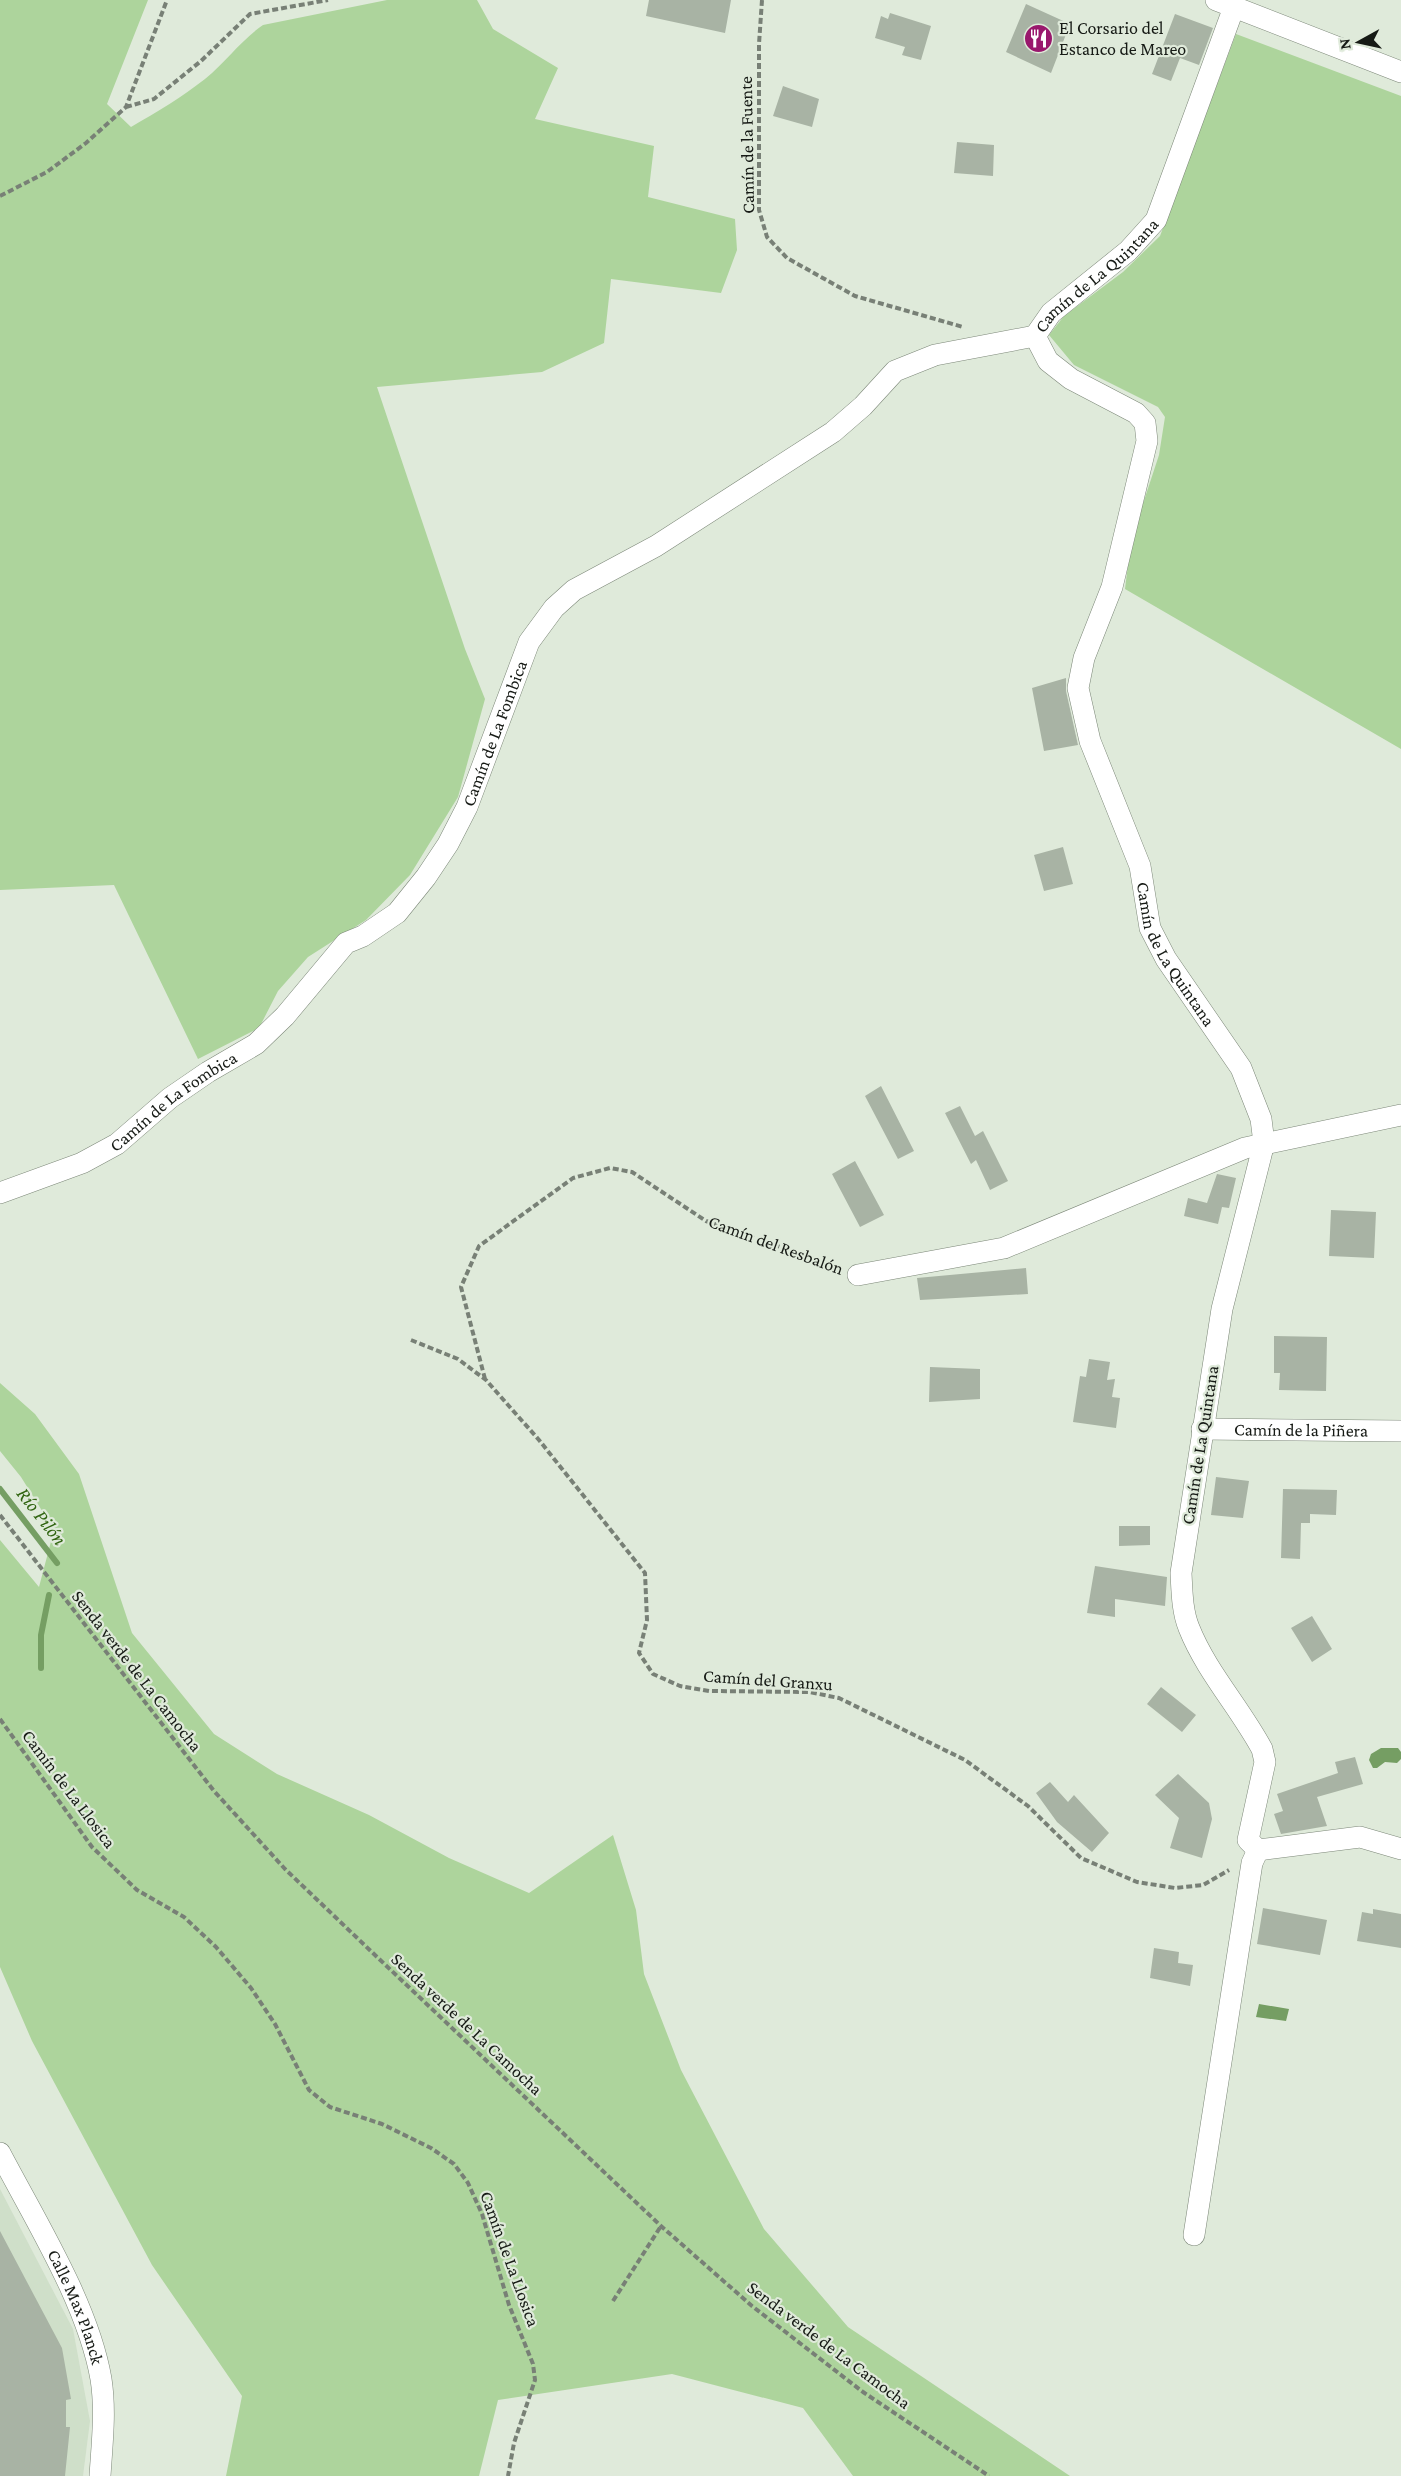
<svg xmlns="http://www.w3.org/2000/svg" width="1401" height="2476" viewBox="0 0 1401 2476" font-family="'Crimson Pro',serif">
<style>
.built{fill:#cfdfc9}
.green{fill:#add49c}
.water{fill:#759e63}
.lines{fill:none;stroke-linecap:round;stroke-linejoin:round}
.stream{stroke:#759e63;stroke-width:6}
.building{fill:#a8b3a4}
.minor-casing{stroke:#7c8778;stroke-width:22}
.path{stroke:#788076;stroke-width:4;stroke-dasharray:6 3;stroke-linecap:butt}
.minor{stroke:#fff;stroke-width:21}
.labels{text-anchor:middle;stroke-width:4.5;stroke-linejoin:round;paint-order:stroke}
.poi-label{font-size:18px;fill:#161a15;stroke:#dfeada;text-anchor:start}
.street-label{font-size:18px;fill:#161a15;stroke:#dfeada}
.water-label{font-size:20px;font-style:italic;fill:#316511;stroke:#dfeada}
</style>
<rect width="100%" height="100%" fill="#dfeada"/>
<path class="built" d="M0 2189 73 2329 90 2421 83 2476H0Z"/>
<path class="green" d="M0 0H148L107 104 131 127C157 112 182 97 205 79 226 62 241 40 263 25L387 0H477L493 29 558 68 535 119 654 146 648 197 735 219 737 250 721 293 611 279 604 343 542 372 377 387 465 649 485 699 458 797 410 875 366 920 308 957 278 991 259 1028 198 1059 114 885 0 890Z
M1236 34 1401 96V749L1125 589 1131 540 1159 455 1165 417 1158 407 1074 365 1049 335 1064 316 1123 272 1160 236Z
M0 1383 35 1414 79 1474 132 1633 214 1734 277 1774 369 1815 449 1858 529 1893 613 1835 636 1910 644 1974 681 2070 764 2229 848 2327 1070 2476H853L803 2408 672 2374 498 2400 479 2476H226L242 2396 152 2265 32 2041 0 1967V1540L39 1587 54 1530 21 1477 0 1451Z"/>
<path class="water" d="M1381 1748H1398L1401 1752V1759L1397 1763 1385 1762 1377 1768H1373L1369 1760 1371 1754Z
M1259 2004 1289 2009 1286 2021 1256 2017Z"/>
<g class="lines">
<path class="stream" d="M0 1489 57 1563
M41 1668V1635L49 1595"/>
</g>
<path class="building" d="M649 0H731L725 33 646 16Z
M1026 4 1070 24 1051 73 1006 52Z
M890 13 931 26 921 60 902 55 905 47 875 38 881 16 888 19Z
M1175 14 1213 28 1199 65 1180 58 1171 81 1152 74Z
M783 86 819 99 812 127 773 116Z
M957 142 994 145 993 176 954 173Z
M1066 678V691L1078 745 1044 751 1032 688Z
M1063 847 1073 884 1044 891 1034 855Z
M881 1086 914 1151 898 1159 865 1096Z
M960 1106 975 1136 983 1131 1008 1181 990 1190 976 1160 971 1164 945 1113Z
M855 1161 884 1215 860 1227 832 1174Z
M1217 1174 1236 1178 1229 1208 1222 1207 1218 1224 1184 1216 1188 1198 1207 1203Z
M1331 1210 1376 1212 1374 1258 1329 1256Z
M1026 1268 1028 1294 920 1300 917 1278Z
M1274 1336 1327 1337 1326 1391 1279 1390 1280 1373H1274Z
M1089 1359 1110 1362 1107 1380 1115 1379 1112 1397 1120 1398 1116 1428 1073 1422 1080 1376 1086 1377Z
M930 1367 980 1369V1399L929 1402Z
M1216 1477 1249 1481 1243 1518 1211 1515Z
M1283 1489 1337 1490 1336 1515 1310 1514V1523H1301L1300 1559 1281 1558Z
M1119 1526H1150V1545L1119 1546Z
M1095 1566 1167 1577 1165 1606 1115 1599V1617L1087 1613Z
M1312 1616 1332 1649 1312 1662 1291 1628Z
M1161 1687 1196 1715 1182 1732 1147 1704Z
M1355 1757 1363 1784 1317 1797 1327 1826 1281 1834 1274 1814 1283 1811 1277 1794 1338 1773 1335 1762Z
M1178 1774 1209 1803 1212 1819 1202 1858 1170 1848 1179 1818 1155 1795Z
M1050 1782 1068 1802 1074 1795 1109 1833 1092 1852 1057 1822 1036 1793Z
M1263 1908 1327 1920 1320 1955 1257 1944Z
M1373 1909 1401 1914V1948L1357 1941 1362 1912 1373 1914Z
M1154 1948 1179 1952 1178 1963 1193 1965 1190 1986 1150 1978Z
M0 2231 62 2348 71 2399 66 2400V2427H70L65 2476H0Z"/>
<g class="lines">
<defs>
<g id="minor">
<path d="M1216 0 1401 72"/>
<path id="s1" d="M1035 336 1048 361 1071 379 1136 413 1145 423 1147 441 1112 587 1084 658 1078 688 1090 741 1140 866 1150 928 1166 959 1241 1068 1261 1119 1264 1143 1222 1309 1181 1573C1182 1591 1182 1611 1189 1628 1206 1671 1240 1708 1262 1749L1265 1762 1248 1840 1258 1850 1360 1837 1401 1849"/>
<path id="s2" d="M1035 336 1051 313 1128 251 1156 220 1234 7"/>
<path id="s3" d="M0 1193 82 1163 117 1144 170 1098 208 1072 256 1044 285 1016 346 943 363 936 397 913 426 877 448 844 467 807 529 642 554 608 574 590 656 546 833 432 863 406 895 371 935 355 1035 336"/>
<path d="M858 1275 1004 1248 1245 1148 1401 1115"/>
<path id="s4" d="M1202 1429 1401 1431"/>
<path id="s5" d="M0 2153C35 2220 88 2304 101 2379 106 2411 102 2444 100 2476"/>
<path d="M1194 2235 1252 1863 1258 1850"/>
</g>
</defs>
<use href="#minor" class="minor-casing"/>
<path class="path" d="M762 0 759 44V210L767 237 787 258 855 296 963 327
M126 107 154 99 201 61 250 14 328 0
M0 196 47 172 86 143 126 107 167 0
M411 1340 458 1359 486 1380 539 1440 645 1573 647 1620 639 1653 653 1674 680 1686 709 1691 809 1692 839 1698 965 1760 1028 1806 1081 1858 1137 1882 1175 1888 1203 1885 1229 1870
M485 1379 461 1287 479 1246 573 1178 610 1168 632 1172 706 1221 840 1268
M0 1515 214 1791 285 1869 376 1956 661 2226 752 2306 863 2392 989 2476
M0 1719 92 1847 137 1890 184 1917 216 1947 251 1988 275 2024 309 2090 330 2107 382 2124 431 2148 454 2164 468 2183 482 2214 509 2305 533 2364 535 2380 514 2443 508 2476
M613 2301 661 2226"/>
<use href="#minor" class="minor"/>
</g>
<defs>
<symbol id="restaurant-disc" viewBox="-11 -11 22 22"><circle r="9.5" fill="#99186d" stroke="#dfeada"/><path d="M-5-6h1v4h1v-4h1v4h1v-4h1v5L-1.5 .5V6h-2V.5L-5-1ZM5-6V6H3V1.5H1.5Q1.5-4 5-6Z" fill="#fff"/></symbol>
</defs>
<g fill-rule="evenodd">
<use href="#restaurant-disc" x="1022" y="22" width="33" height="33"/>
</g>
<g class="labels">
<g class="poi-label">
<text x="1059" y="34">El Corsario del<tspan x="1059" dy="21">Estanco de Mareo</tspan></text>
</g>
<g class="street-label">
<text transform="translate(747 145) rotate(-91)" y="6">Camín de la Fuente</text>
<text dy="6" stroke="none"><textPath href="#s2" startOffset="87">Camín de La Quintana</textPath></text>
<text dy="6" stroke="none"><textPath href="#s3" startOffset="700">Camín de La Fombica</textPath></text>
<text dy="6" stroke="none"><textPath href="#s1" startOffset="705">Camín de La Quintana</textPath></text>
<text dy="6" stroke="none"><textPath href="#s3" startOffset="198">Camín de La Fombica</textPath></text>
<text transform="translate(776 1245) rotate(20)" y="6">Camín del Resbalón</text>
<text dy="6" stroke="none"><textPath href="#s4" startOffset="99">Camín de la Piñera</textPath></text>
<text transform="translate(1200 1445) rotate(-81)" y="6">Camín de La Quintana</text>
<text transform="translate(137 1671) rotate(52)" y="6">Senda verde de La Camocha</text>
<text transform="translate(768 1680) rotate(4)" y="6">Camín del Granxu</text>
<text transform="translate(69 1789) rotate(53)" y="6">Camín de La Llosica</text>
<text transform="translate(467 2024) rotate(43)" y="6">Senda verde de La Camocha</text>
<text transform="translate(510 2259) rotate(70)" y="6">Camín de La Llosica</text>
<text dy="6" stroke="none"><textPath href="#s5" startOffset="172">Calle Max Planck</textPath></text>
<text transform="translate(829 2345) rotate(37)" y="6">Senda verde de La Camocha</text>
</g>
<g class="water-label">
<text transform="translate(42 1516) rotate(52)" y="7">Río Pilón</text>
</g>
</g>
<g transform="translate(1359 42) rotate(262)" stroke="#dfeada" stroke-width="4.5" paint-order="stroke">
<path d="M0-4.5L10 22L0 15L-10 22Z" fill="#161a15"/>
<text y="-9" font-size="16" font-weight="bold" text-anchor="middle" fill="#161a15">N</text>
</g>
</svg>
